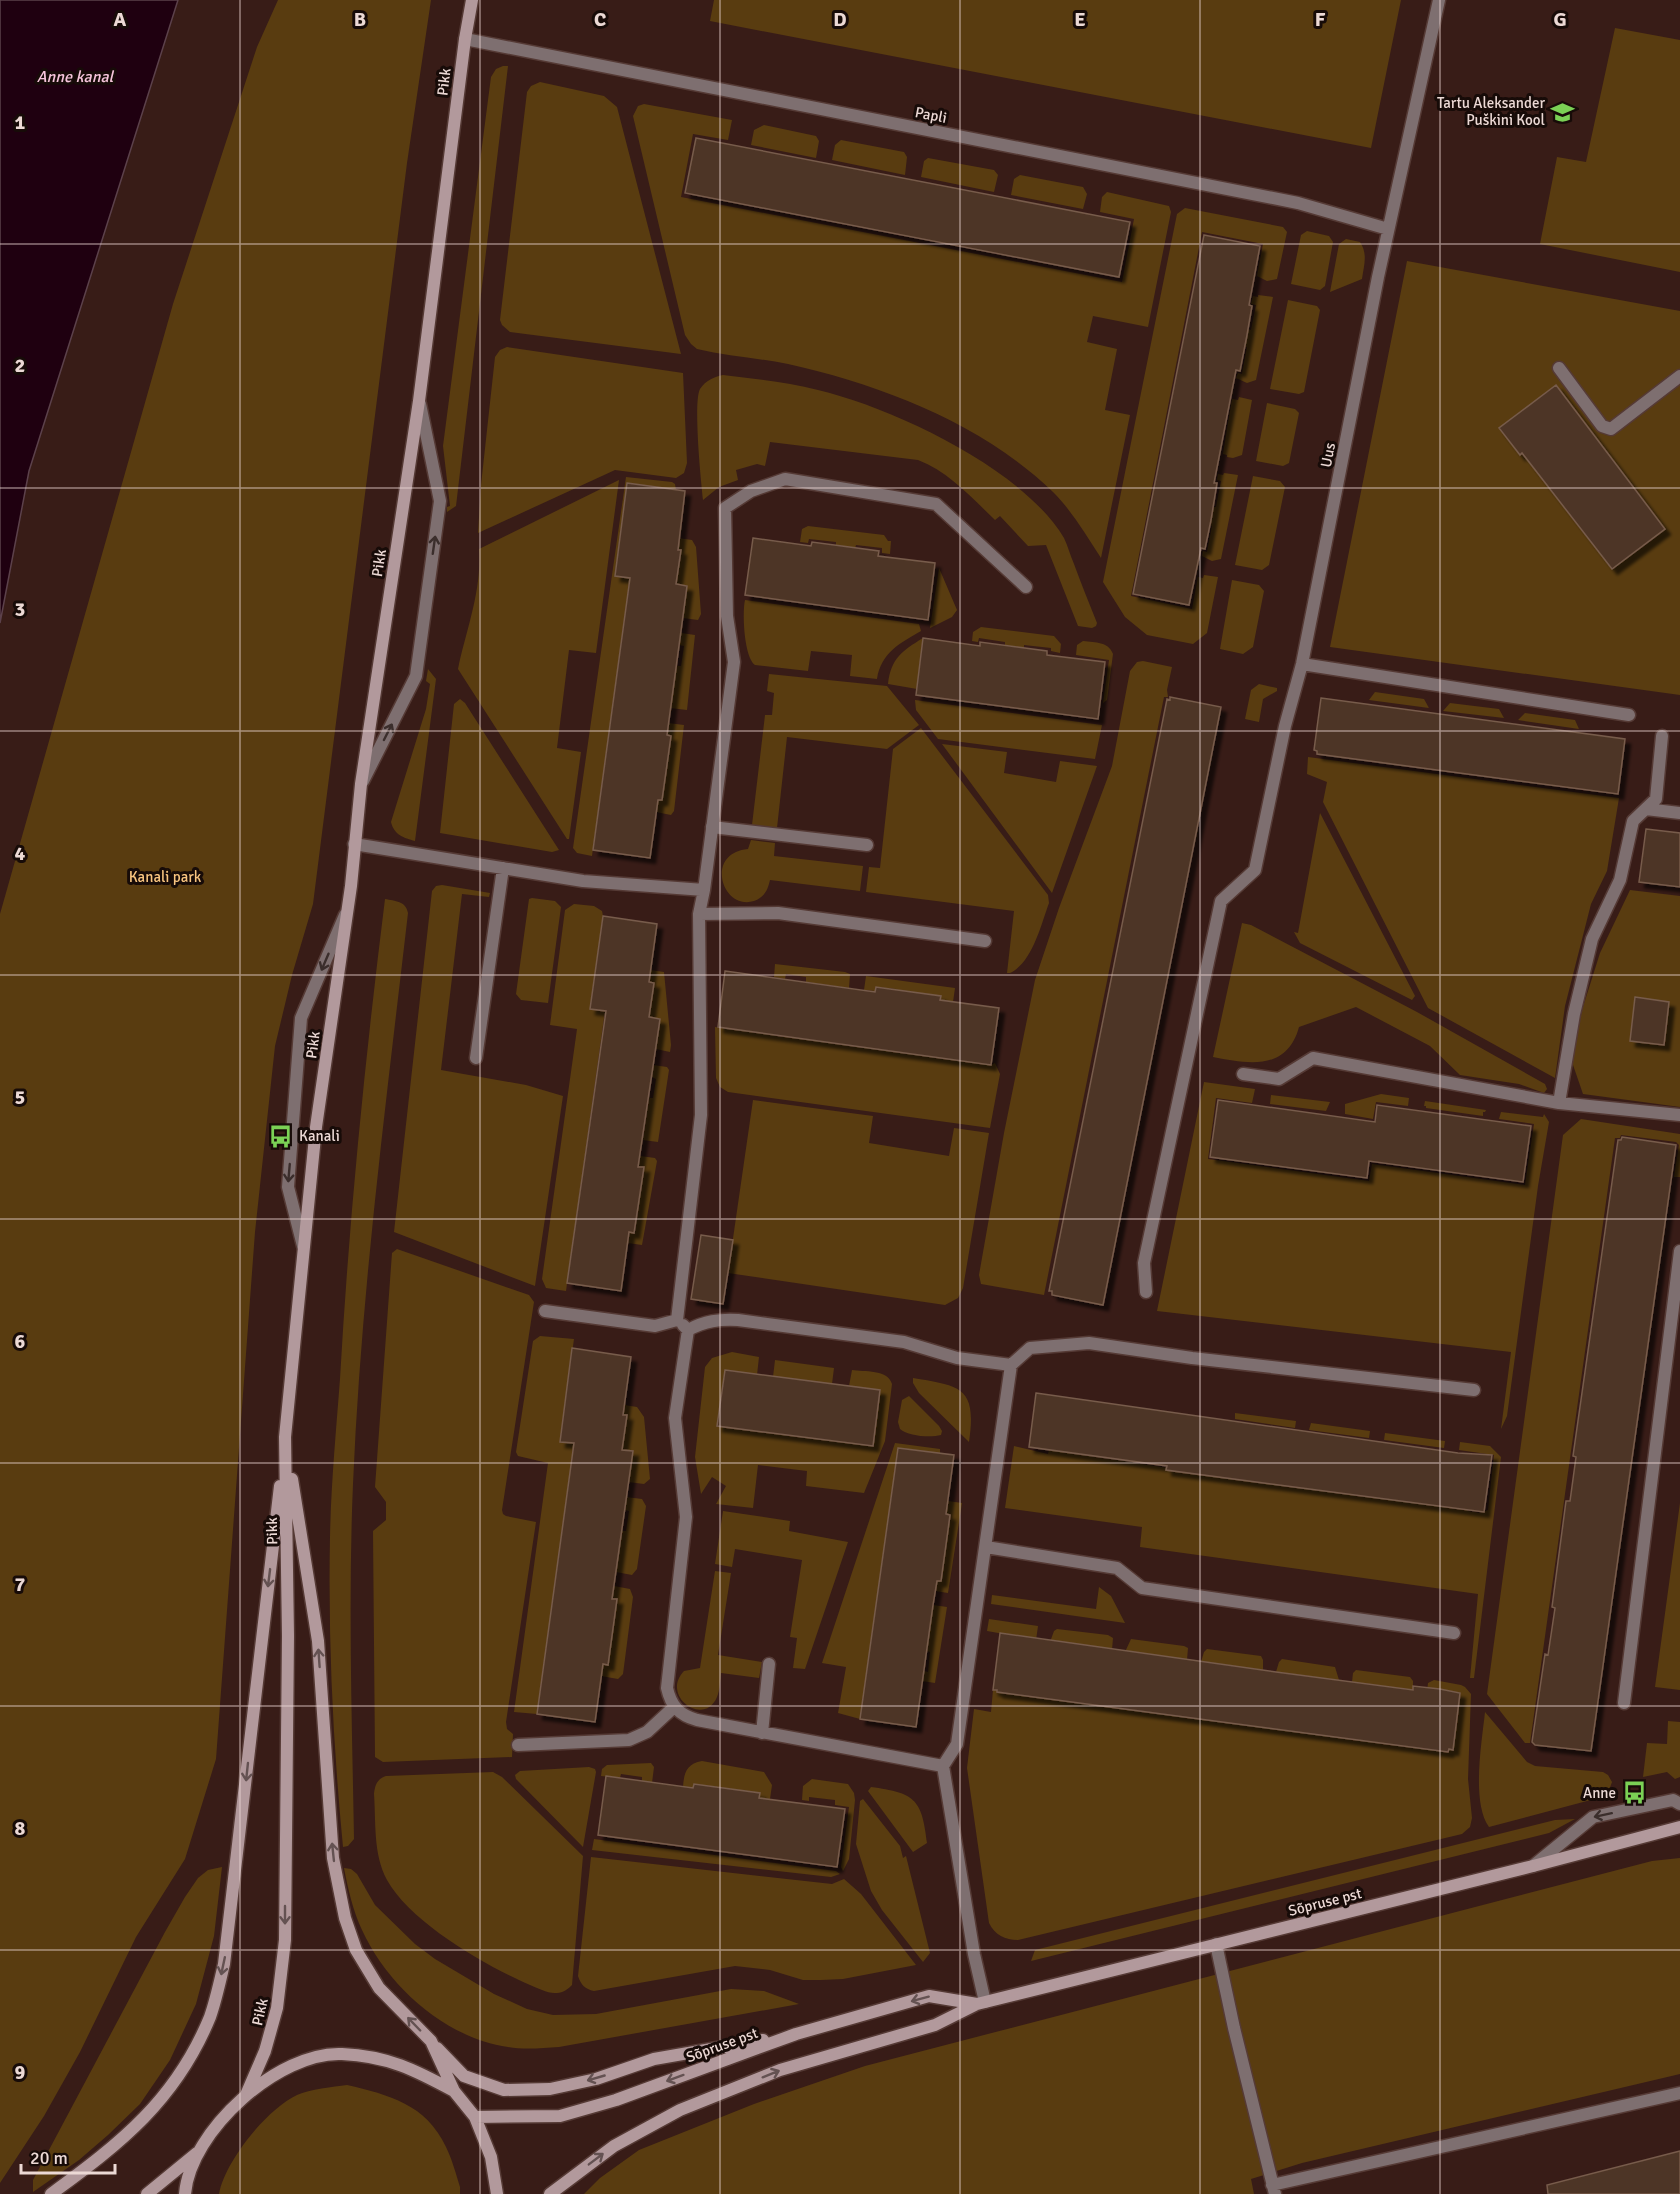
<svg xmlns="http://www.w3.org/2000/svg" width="1680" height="2194" viewBox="0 0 1680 2194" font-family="Signika,sans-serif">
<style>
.green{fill:#593c10}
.water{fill:#1f0010;stroke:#5c414b;stroke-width:1.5}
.building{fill:#4e3626;stroke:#775b4b;stroke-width:1.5;filter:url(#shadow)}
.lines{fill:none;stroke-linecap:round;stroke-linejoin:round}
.lane-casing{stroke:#553a35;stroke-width:15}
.street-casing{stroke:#553a35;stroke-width:15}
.secondary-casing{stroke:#553a35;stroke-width:15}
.lane{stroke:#7e6f70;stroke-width:12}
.street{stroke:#7e6f70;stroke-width:12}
.secondary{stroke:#b2999c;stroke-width:12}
.oneway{stroke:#3b2e2c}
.oneway2{stroke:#645252}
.grid{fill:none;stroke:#ecd9d5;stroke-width:1.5;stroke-opacity:0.55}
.labels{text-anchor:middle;stroke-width:6;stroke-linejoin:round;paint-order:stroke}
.street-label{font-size:15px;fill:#ecd9d5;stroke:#170b08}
.poi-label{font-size:15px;fill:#ecd9d5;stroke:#170b08;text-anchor:end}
.park-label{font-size:15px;fill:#f9c580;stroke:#170b08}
.water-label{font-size:16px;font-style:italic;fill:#f7c5dc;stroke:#170b08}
.grid-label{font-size:20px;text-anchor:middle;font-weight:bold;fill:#ecd9d5;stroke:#170b08;stroke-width:6;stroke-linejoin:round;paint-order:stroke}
</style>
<defs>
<filter id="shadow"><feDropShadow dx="5.5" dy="5.5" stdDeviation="1.5" flood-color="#0009"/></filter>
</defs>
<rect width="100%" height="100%" fill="#381c17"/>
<path class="green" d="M278 0H431L407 163 313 904 292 975 275 1046 255 1232 216 1759 185 1859 136 1937 80 2052 44 2116 0 2183V914L173 304 257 47Z
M714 0H1401L1371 148 710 21Z
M1615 28 1680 40V272L1540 244 1557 157 1586 162Z
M503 66H508L456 506 447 512V507L450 506 443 446 491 77 496 69Z
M540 82 604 96 617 107 681 354 510 332 502 325 500 320 527 92 531 86Z
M644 104 732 120 728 140 693 134 681 197 1122 282 1134 219 1100 212 1102 197 1107 192 1169 206 1171 212 1148 327 1093 316 1087 342 1117 349 1105 410 1130 415 1101 558C1086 535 1072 511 1053 492 983 424 882 385 788 364 758 358 727 356 697 349L691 344 685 335 633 116 638 106Z
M764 125 816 136 819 141 816 158 751 145 754 130Z
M841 140 904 152 907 157 905 175 832 160 835 145Z
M928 158 994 170 998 175 994 192 921 177 924 161Z
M1020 175 1083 187 1087 194 1083 209 1011 195 1014 179Z
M1185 208 1283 227 1287 232 1277 279 1267 281 1257 276 1263 244 1202 232 1131 596 1192 609 1198 577 1203 578 1204 575 1218 577 1207 633 1193 644 1147 635 1125 617 1103 582 1177 214Z
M1307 231 1329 236 1333 242 1325 286 1320 290 1291 284 1301 235Z
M1346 239 1360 242C1368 254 1364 265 1362 279L1330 292 1339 244Z
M1407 261 1680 311V695L1330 647Z
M1258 295 1273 297 1256 380 1247 383 1236 378 1238 373 1242 374 1247 347 1243 346 1247 329 1251 330 1256 305 1251 304 1253 296 1258 297Z
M1288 300 1317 306 1320 310 1304 392 1299 394 1270 389Z
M507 347 683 373 687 463 684 473 676 478 615 470 478 533 481 485 495 357 500 350Z
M723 375C755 379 787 382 818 390 894 408 1023 469 1064 538 1068 546 1070 555 1074 564 1081 583 1089 603 1097 623L1096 626 1092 628 1078 626 1046 545 1028 546 1000 516 995 520C971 497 949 472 918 460L770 442 765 466 757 464 736 470 738 480 719 487 703 500C701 482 693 402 700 389 706 380 714 377 723 375Z
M1239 397 1252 400 1242 455 1233 458 1227 457V455L1223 454 1232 399 1238 400Z
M1267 403 1295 409 1299 413 1289 463 1283 466 1256 461Z
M1224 473 1238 475 1221 559 1212 561 1202 556 1203 551 1207 552 1212 526 1208 524 1211 507H1216L1221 481 1217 480 1218 474 1223 475Z
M1253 476 1280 481 1285 487 1269 565 1262 570 1235 565Z
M626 477 672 482 675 484 676 490 627 483 615 575 630 578 592 856 577 853 573 848Z
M619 480 596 653 569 650 557 748 581 752 569 839H567L458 669C466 630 482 591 479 549Z
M808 526 884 535 888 541H891L890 554 882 553V548L856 545 855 549 836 547V542L809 539 808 543 800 542 802 529Z
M678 538 692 540 696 547 701 614 698 620 683 618 687 586 672 584 678 572 681 550H677Z
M939 568 957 610 952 617 930 628Z
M1232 580 1259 585 1264 591 1253 647 1243 654 1220 649Z
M745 600 919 624 921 631C900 643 881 653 877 679L850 676 852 655 811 651 808 671 755 665C744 657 742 613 745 600Z
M981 627 1054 636 1061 644 1060 653 1051 651V648L1024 645V649L1005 646V642L979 638 978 642 972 641 973 632Z
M681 633 695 635 687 710 670 708 676 666H681L684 646 679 645Z
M923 638 917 689 888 684C891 658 902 651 923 638Z
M1083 641C1096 643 1108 641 1113 654L1107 700 1103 703 1109 660 1076 655 1077 645Z
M1143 661 1172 667 1167 690 1168 697H1164L1044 1295 981 1284 979 1275 1004 1133 1035 980 1059 908 1112 766 1130 671 1137 662Z
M428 669 436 679 415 841C404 838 394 835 391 822L426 709 430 684 426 681Z
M769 674 887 686 919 725 887 749 787 737 777 828 752 825 765 715H772L774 693 767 691Z
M1259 684 1277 688V691L1263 699 1259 722 1245 719 1251 690Z
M1375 692 1424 699 1429 708 1369 700Z
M460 699 465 703 559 850 552 852 440 833 454 704Z
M915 700 1102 725 1095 759 938 739 916 710Z
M1450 703 1499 709 1504 718 1443 711Z
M1525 713 1575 720 1579 729 1518 720Z
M668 723 684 725 674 811 671 815 656 812 658 800H662L671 736 667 735Z
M921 728 1048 895 1049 903C1041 925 1032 963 1010 973H1007L1014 911 866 892 869 867 880 868 893 749Z
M942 744 1007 752 1004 773 1056 782 1060 761 1097 766 1052 893Z
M1308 757 1619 798 1607 871 1591 904 1565 1006 1555 1078 1428 1008 1323 802 1327 782 1307 774Z
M1320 813 1414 994 1415 996 1412 1000 1300 943 1294 932 1298 933Z
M751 840 775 843 774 856 863 866 860 891 770 880C768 889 765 897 754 901 722 911 704 853 748 849Z
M442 885 490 893 489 897 462 894 441 1070 526 1085 563 1096 535 1286 394 1232 432 891 436 886Z
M1630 890 1680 896V1107L1583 1094 1572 1062 1582 1010 1600 953Z
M532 898 555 901 561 907 548 1003 521 1000 516 994 529 899Z
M385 899C395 901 406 901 408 913 386 1103 361 1293 353 1484 348 1602 352 1721 354 1839L348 1846 343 1847C333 1744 328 1640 330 1537 331 1484 336 1432 340 1379 349 1219 365 1059 385 899Z
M574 904 594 906 602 911 603 916 590 1008 605 1011 566 1291 546 1288 542 1279 577 1029 550 1025 565 910Z
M1242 923 1251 925 1417 1012 1545 1084 1547 1089 1544 1093 1519 1084 1460 1075 1430 1046 1356 1007 1299 1027C1287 1071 1249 1064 1213 1057Z
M775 964 845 972 850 974 849 988 806 982V977L786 974 785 979 774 977Z
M650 970 664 972 671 1045 670 1052 656 1049 660 1019 644 1016 654 983 649 982Z
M866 976 955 988 953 1002 940 1000V996L922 993 896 994V989L876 987 875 991 864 990Z
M715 1027 991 1065 995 1063 1000 1074 990 1128 728 1092 720 1087 716 1078Z
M653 1065 667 1067 669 1070 658 1142 643 1140 649 1098H653L656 1079 652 1077Z
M1204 1082 1255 1089 1252 1103 1216 1098 1208 1159 1369 1181 1372 1164 1525 1185 1534 1124 1499 1119 1501 1112 1543 1117 1544 1114 1549 1122 1538 1186 1507 1416 1501 1429 1511 1352 1157 1311Z
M1381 1094 1409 1098 1408 1106 1376 1102 1373 1119 1345 1114V1104Z
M1271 1095 1330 1102 1326 1111 1270 1104Z
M753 1100 873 1116 869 1143 949 1156 954 1128 989 1133 963 1288 958 1298 945 1305 728 1273Z
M1425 1101 1486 1110 1485 1112H1483V1116L1426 1108V1106H1424Z
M1581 1119 1680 1134V1177H1674L1679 1145 1676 1142 1621 1135 1620 1138H1615L1530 1743H1525L1487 1694 1563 1135Z
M640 1156 655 1158 657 1161 642 1245 628 1243 630 1232 635 1233 638 1212 633 1211 641 1188 644 1168 639 1167Z
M397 1249 529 1295 534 1302 502 1510 503 1514 506 1516 536 1522 506 1722 507 1729 513 1734 512 1757 383 1762 375 1757 373 1531 386 1520V1502L375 1487 392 1253Z
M540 1336 574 1339 560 1441 574 1443 537 1714 514 1712 548 1463 518 1456 516 1452 533 1341Z
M732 1352 759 1357 757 1375 725 1370 717 1426 849 1386 852 1370C864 1372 888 1369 892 1384L885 1441 864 1493 806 1486 807 1471 758 1465 753 1508 716 1504 726 1486 712 1477 701 1494 695 1457 705 1367 712 1358Z
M775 1360 834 1368 832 1384 773 1377Z
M913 1378C961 1386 977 1387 969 1442L919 1393 913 1383Z
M909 1396 939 1426 942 1431 941 1435C930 1438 908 1436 900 1429L898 1422 902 1400Z
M624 1405 637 1407 644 1417 650 1479 644 1484 628 1482 633 1451 618 1449 626 1415H623Z
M1235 1413 1296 1421 1295 1428 1235 1419Z
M1311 1423 1370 1431 1369 1438 1309 1430Z
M1385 1433 1445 1441 1444 1448 1384 1440Z
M1460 1442 1490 1446 1501 1457 1474 1678H1470L1478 1594 1140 1547 1142 1527 1005 1508 1014 1446 1048 1454 1049 1450 1316 1490 1467 1508 1468 1511 1480 1513 1488 1510 1494 1455 1459 1450Z
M895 1443 940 1449V1454L898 1448 860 1719 838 1713 846 1667 822 1663Z
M626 1497 642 1499 646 1506 637 1569 632 1575 616 1572 621 1531H626L629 1511 625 1510Z
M948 1501 962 1503 948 1593 935 1591 936 1581H941L950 1515 946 1514Z
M1680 1503V1690L1655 1687Z
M723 1511 790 1521 789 1531 848 1542 805 1669 793 1668 797 1638 790 1637 802 1560 735 1549 732 1567 715 1564Z
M715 1571 731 1573 718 1655 762 1662 759 1678 721 1673C720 1681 720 1690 717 1697 704 1728 660 1696 684 1671L700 1668Z
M614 1586 630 1589 633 1597 623 1674 618 1679 601 1676 616 1599H612Z
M1099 1587 1111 1596 1125 1623 991 1604 992 1595 1096 1609Z
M933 1605 947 1607 935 1683 922 1681 924 1671 928 1672 930 1652 927 1651Z
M989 1619 1038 1626 1036 1640 1005 1636 1004 1634 987 1631Z
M1057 1629 1108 1635 1113 1638 1112 1650 1050 1642 1054 1631Z
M1131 1639 1184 1646 1188 1648 1187 1660 1125 1652Z
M1207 1649 1261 1656 1263 1660V1670L1201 1662 1204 1652Z
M1282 1659 1335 1667 1339 1680 1276 1672 1279 1662Z
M1356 1670 1410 1677 1413 1681V1690L1352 1682 1353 1673Z
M1434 1680 1461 1685 1465 1687 1471 1694 1468 1779 1472 1818 1470 1827 1462 1834 1018 1940C1005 1940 995 1935 989 1923L967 1768 974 1709 991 1712 993 1690H997V1692L1448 1752 1449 1749H1452L1427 1692 1428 1683Z
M1485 1712 1527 1762 1535 1766 1603 1772 1608 1775 1612 1782 1608 1793 1602 1797 1489 1827C1471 1802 1482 1741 1485 1712Z
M1668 1721 1680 1722V1777L1675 1779 1667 1772 1643 1777 1647 1743 1667 1744Z
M702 1761 764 1772 772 1785 770 1799 759 1798 760 1793 694 1784 693 1788 683 1787C684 1773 686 1764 702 1761Z
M651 1763 654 1767 652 1783 642 1781V1777L621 1774 620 1778 601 1776 602 1769 607 1765Z
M589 1767 595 1769 596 1772 583 1847 516 1779 515 1775 520 1771Z
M493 1772 502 1777 583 1856 572 1985C568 1989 563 1993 557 1993 548 1994 538 1988 530 1985 487 1967 410 1922 387 1880 373 1854 376 1822 374 1794 375 1785 377 1779 386 1776Z
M812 1779 848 1784 854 1793 855 1800 849 1859 843 1871 841 1867 849 1807 835 1805V1800L809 1797V1801L802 1800 803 1786Z
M871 1787C914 1793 922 1798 927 1843L913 1852 868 1791Z
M863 1799 900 1846 903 1858 906 1856 930 1953 923 1962 882 1910 871 1891 856 1844 860 1801Z
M1575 1819 1549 1833 1031 1961 1035 1950 1555 1820Z
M594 1839 836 1871 840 1874 831 1877 592 1850Z
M591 1857 832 1884 844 1879 861 1894 916 1965 843 1979 821 1980H803L770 1970 735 1966 594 1991C585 1989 581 1985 578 1976Z
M1680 1858V2074L1302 2163 1251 2179 1254 2194H584L600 2178 639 2150 754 2104 865 2066 1652 1861Z
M222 1867 214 1936 196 2004 170 2060 140 2104 108 2135 79 2160 33 2192V2180L165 1932 185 1897 198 1878 208 1870Z
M344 1868 351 1869 357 1874 375 1905 415 1944 435 1959 494 1994 527 2009 553 2015 596 2014 731 1989 764 1991 799 2004 559 2047C542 2048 525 2050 508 2047 446 2038 388 1987 362 1930 353 1911 348 1889 344 1868Z
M347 2085C389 2095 426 2104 446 2147 452 2159 456 2174 460 2187V2194H219C225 2161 267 2109 297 2095 310 2089 333 2087 347 2085Z"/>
<path class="water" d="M0 0H178L29 471 0 623Z"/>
<path class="building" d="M696 138 1130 222 1119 277 685 193Z
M1204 235 1260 246 1249 305 1252 306 1247 335 1240 371 1236 370 1214 483H1217L1211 520 1205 549 1201 548 1189 605 1133 594Z
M1556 385 1665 529 1612 569 1522 453 1520 455 1499 428Z
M627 483 685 491 678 550H681L676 584 687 586 667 735 671 736 662 800H658L650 858 593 850 630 578 615 576Z
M753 538 811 546 812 542 879 551 878 556 935 563 928 620 745 595Z
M923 638 980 646V642L1047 651V655L1105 662 1098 719 916 695Z
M1170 697 1221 707 1103 1305 1052 1295V1291H1049L1167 699 1170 700Z
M1321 698 1625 739 1618 794 1317 754V751L1314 750Z
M1646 829 1680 833V887L1639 882Z
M603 916 657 924 649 982 654 983 649 1017 660 1019 638 1167H644L634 1233 629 1232 621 1291 567 1283 606 1011 590 1009Z
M725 971 875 992 876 987 890 989 941 996 940 1000 999 1008 991 1065 718 1027Z
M1635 997 1669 1002 1664 1045 1630 1041Z
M1218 1100 1375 1122 1377 1105 1531 1126 1523 1182 1369 1161 1367 1178 1210 1157Z
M1622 1137 1676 1145 1591 1751 1535 1745 1532 1742 1545 1654 1548 1655 1555 1608 1552 1607 1566 1501H1570L1576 1457 1573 1456 1618 1140H1621Z
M701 1235 733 1240 723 1304 691 1299Z
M572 1348 631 1357 623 1415H627L622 1450 633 1451 612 1599H617L608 1665 603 1664 595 1722 537 1714 574 1443 560 1442Z
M725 1370 880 1390 873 1446 717 1426Z
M1036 1393 1458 1453 1492 1455 1484 1512 1166 1470 1167 1466 1029 1447Z
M898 1448 954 1455 946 1514 950 1515 948 1530 941 1581H937L933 1605 916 1727 860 1719Z
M1000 1633 1276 1672 1413 1690V1686L1440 1689 1460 1693 1453 1750 1449 1749 1448 1752 997 1692V1690H993Z
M606 1776 693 1788 694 1784 760 1793 759 1798 845 1809 837 1867 598 1835Z
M1680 2151V2194H1548L1547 2185Z"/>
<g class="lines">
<defs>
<path id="lane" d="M1559 368 1602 426 1611 429 1680 376
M363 781 416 676 440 501 420 404
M712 827 867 845
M303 1246 288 1187 301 1018 345 915
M1533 1866 1593 1817 1673 1800 1680 1804"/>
<path id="street" d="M465 39 1298 203 1388 229
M1302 664 1629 715
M1646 809 1680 813
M354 844 583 881 704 890 699 914 701 1115 677 1320
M704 890 734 662 727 616 725 508 751 491 785 479 936 504 1026 587
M699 914 778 913 985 941
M476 1058 503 868
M1243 1074 1279 1079 1313 1058 1559 1103 1680 1115
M1559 1103 1574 1014 1592 939 1620 880 1633 821 1656 799 1662 736
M1146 1292 1144 1263 1221 901 1255 870 1285 726 1302 664 1378 277 1439 0
M545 1311 655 1326 677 1320
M683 1325 688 1330C705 1321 719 1319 738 1320L904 1342 957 1358 1011 1365
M688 1330 675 1418 686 1517 667 1688C671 1706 679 1715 697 1720L943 1766
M986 1547 1117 1568 1142 1588 1454 1633
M1624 1703 1680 1251
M762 1733 769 1664
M518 1745 629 1740 647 1732 674 1707
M1216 1944 1234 2028 1275 2194
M985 2002 974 1954 943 1766 957 1744 1011 1365 1030 1348 1089 1343 1192 1358 1474 1390
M1272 2185 1680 2093"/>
<path id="secondary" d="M292 1479 318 1641 333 1858 345 1918 356 1950 379 1988 431 2041 454 2091 475 2117 491 2157 497 2194
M437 2048 464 2076 504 2090 550 2089 596 2079 654 2059 763 2040
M246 2095 265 2051 277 2008 285 1940 288 1636 285 1437 316 1127 351 886 361 784 419 401 465 39 472 0
M475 2117 560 2116 616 2100 796 2034 929 1996 977 2004
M51 2194C121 2143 176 2100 210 2017 216 2000 220 1981 224 1964L280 1486
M147 2194 197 2153
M185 2194C190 2131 279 2051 342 2054 388 2056 415 2070 454 2091
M550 2194 614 2146 680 2110 780 2070 935 2025 977 2004 1533 1866 1680 1827"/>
</defs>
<use href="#lane" class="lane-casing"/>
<use href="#street" class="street-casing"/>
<use href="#secondary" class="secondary-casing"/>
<use href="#lane" class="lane"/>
<use href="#street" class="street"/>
<use href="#secondary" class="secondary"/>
</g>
<defs><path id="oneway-shaft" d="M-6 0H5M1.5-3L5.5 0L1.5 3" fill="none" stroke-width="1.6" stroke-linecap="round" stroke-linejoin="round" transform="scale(1.5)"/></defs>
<g class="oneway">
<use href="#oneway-shaft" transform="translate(434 545) rotate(-82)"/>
<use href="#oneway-shaft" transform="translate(388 732) rotate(-63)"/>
<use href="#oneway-shaft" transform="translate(325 962) rotate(113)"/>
<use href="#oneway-shaft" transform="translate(289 1173) rotate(95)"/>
<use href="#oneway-shaft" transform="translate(1603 1815) rotate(168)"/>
</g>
<g class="oneway2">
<use href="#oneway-shaft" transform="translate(269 1578) rotate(97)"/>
<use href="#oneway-shaft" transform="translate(319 1658) rotate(-94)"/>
<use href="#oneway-shaft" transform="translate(247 1772) rotate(96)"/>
<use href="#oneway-shaft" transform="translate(333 1852) rotate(-96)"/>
<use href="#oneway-shaft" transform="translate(285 1915) rotate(90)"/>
<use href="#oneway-shaft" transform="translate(223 1966) rotate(102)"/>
<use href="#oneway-shaft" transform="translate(920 1999) rotate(165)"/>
<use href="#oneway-shaft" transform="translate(414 2024) rotate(-134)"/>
<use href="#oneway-shaft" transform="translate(771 2074) rotate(-22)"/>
<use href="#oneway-shaft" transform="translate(596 2078) rotate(164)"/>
<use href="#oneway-shaft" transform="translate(675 2078) rotate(160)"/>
<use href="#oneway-shaft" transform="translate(596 2159) rotate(-37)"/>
</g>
<path class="grid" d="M240 0V2194M480 0V2194M720 0V2194M960 0V2194M1200 0V2194M1440 0V2194M0 244H1680M0 488H1680M0 731H1680M0 975H1680M0 1219H1680M0 1463H1680M0 1706H1680M0 1950H1680"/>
<defs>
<symbol id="school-bare" viewBox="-9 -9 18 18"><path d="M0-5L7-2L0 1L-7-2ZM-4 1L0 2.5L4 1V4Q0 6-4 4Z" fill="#7bd155" stroke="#170b08" stroke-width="2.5" paint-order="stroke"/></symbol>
<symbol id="bus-bare" viewBox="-9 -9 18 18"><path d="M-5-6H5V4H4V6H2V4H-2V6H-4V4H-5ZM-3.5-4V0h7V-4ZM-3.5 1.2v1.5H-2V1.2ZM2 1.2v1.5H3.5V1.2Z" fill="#7bd155" stroke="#170b08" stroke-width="2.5" paint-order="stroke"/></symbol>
</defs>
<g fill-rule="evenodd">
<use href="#school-bare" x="1546" y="96" width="33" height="33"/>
<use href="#bus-bare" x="264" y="1120" width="33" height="33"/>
<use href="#bus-bare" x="1618" y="1776" width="33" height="33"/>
</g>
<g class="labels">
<g class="street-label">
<text transform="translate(444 82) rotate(-83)" y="5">Pikk</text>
<text transform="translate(931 115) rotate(11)" y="5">Papli</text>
<text transform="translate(1328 455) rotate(-79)" y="5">Uus</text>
<text transform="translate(379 563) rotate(-81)" y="5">Pikk</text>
<text transform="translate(313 1045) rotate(-82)" y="5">Pikk</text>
<text transform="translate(272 1531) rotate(-91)" y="5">Pikk</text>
<text transform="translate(1325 1902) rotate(-14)" y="5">Sõpruse pst</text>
<text transform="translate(260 2012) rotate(-77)" y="5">Pikk</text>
<text transform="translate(722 2045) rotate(-20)" y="5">Sõpruse pst</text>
</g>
<g class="poi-label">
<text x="1545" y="108">Tartu Aleksander<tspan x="1545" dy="17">Puškini Kool</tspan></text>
<text x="299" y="1141" text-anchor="start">Kanali</text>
<text x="1616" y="1798">Anne</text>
</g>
<g class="park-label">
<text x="165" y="882">Kanali park</text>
</g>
<g class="water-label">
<text x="75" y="82">Anne kanal</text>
</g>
</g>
<g class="grid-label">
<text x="120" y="26">A</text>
<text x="360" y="26">B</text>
<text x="600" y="26">C</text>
<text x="840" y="26">D</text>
<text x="1080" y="26">E</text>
<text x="1320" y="26">F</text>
<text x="1560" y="26">G</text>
<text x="20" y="129">1</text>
<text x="20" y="372">2</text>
<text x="20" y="616">3</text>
<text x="20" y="860">4</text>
<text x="20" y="1104">5</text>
<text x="20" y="1348">6</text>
<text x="20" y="1591">7</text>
<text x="20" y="1835">8</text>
<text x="20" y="2079">9</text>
</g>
<path d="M21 2164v9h94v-9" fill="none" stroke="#ecd9d5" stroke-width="3"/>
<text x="30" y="2164" font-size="18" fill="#ecd9d5" stroke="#170b08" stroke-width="4.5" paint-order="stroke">20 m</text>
</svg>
